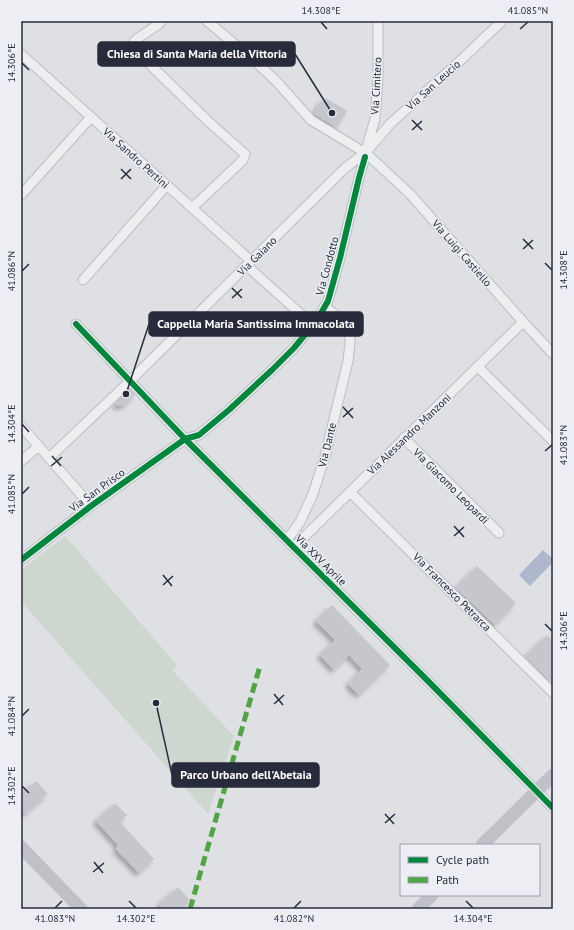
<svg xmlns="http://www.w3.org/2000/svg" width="574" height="930" viewBox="0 0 574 930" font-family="'PT Sans',sans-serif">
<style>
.green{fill:#cdd7d0}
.water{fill:#afb7cd}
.building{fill:#c6c7cc;filter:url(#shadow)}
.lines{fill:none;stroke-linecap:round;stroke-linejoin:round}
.street-casing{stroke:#bcbdc1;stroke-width:11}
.street{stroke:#eeeef0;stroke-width:9}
.secondary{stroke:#c0c1c6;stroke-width:13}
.quiet{stroke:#51a445;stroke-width:5;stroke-dasharray:10 5;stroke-linecap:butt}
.cycleway-casing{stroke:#eceef3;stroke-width:8}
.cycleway{stroke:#00873e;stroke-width:6}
.ticks{fill:none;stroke:#282b3b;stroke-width:1.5}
.labels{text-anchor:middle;stroke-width:3;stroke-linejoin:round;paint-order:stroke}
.street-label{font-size:11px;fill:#282b3b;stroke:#eceef3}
.leader{fill:none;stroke:#282b3b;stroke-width:1.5}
.callout-dot{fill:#282b3b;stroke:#eceef3;stroke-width:1.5}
.callout{fill:#282b3b;stroke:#282b3b;stroke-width:1.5}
.callout-label{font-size:12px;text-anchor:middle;font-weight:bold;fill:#fff}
.neatline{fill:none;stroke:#282b3b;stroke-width:1.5}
.ticks-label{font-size:10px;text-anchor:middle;fill:#282b3b}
</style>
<defs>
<filter id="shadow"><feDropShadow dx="-3.5" dy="3.5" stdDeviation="2" flood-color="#0004"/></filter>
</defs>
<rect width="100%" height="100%" fill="#dfe0e4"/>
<path class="green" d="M65 536 177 665 172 670 234 736 208 814 21 601V570Z"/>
<path class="water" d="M543 550 553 559V562L530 586 519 575Z"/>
<path class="building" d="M326 98 347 111 337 127 336 126V127L314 114 321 101 323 102Z
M130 389 135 395 124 406H120L116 405 115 404Z
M477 566 516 603 495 625 456 588Z
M332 605 390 665 359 695 348 684 362 669 349 655 334 670 320 655 335 640 316 621Z
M547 635 553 641V684L525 657Z
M36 781 48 794 25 814 21 809V794Z
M115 803 127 815 120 822 154 859 139 873 116 849 118 845 96 821Z
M178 887 189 899 186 909H164L159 904Z"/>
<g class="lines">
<defs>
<path id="street" d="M161 21 159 24 138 38 134 42 136 51 209 122 245 154 243 160 192 208
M207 21 255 61 278 83 311 120 362 151
M21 54 251 261
M366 150 375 119 378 78V21
M367 151 391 123 461 60 502 21
M368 155 410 194 517 315 553 354
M21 195 91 117
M247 266 313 325
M83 280 167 185
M76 324 185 439 428 681 553 808
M478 367 553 441
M21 426 91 506
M404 438 499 533
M49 458 130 381 344 169 362 155
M21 461 39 446
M350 492 553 693
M287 540 300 522 313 494 325 456 348 361 350 343V333L346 325 332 312 324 307
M294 547 523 322
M21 560 91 506 185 439 199 435 230 409 272 370 294 348 317 320 328 301 340 258 359 178 365 157"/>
</defs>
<use href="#street" class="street-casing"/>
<use href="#street" class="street"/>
<path class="secondary" d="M482 845 553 775
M21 847 81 909
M418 909 432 895"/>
<path class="quiet" d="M190 909 260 666"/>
<defs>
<path id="cycleway" d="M76 324 185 439 428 681 553 808
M21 560 91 506 185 439 199 435 230 409 272 370 294 348 317 320 328 301 340 258 359 178 365 157"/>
</defs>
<use href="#cycleway" class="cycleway-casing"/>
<use href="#cycleway" class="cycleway"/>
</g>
<path class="ticks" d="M321 22 327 29M520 29 528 22M22 63 29 70M412 120 422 130M412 130 422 121M121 169 131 179M121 179 131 169M523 239 533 249M523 249 533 240M545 263 552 270M22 271 29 264M232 288 242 298M232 298 242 289M343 407 353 418M343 417 353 408M22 424 29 432M545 451 552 445M52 456 61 466M51 466 62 457M22 494 29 487M454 526 464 537M454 536 464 527M163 575 172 586M163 585 173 576M545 624 552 631M274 694 283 705M274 704 284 695M22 716 29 709M22 786 29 793M385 814 394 824M385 823 395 814M94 862 103 873M93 872 104 863M129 901 136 908M466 901 473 908M55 908 62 901M294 908 301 901"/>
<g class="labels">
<g class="street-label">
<text transform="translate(433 85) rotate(-42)" y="4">Via San Leucio</text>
<text transform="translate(376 86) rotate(-87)" y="4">Via Cimitero</text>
<text transform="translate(136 158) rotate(42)" y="4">Via Sandro Pertini</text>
<text transform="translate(462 253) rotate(49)" y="4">Via Luigi Castiello</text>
<text transform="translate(257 256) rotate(-45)" y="4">Via Gaiano</text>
<text transform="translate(327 266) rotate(-75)" y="4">Via Condotto</text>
<text transform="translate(409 434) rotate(-44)" y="4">Via Alessandro Manzoni</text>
<text transform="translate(327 445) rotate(-76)" y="4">Via Dante</text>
<text transform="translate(451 486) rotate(45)" y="4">Via Giacomo Leopardi</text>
<text transform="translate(97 490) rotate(-36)" y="4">Via San Prisco</text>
<text transform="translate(321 560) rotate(45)" y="4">Via XXV Aprile</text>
<text transform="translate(452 592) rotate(45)" y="4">Via Francesco Petrarca</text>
</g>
</g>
<path class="leader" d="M332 113L295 54M126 394L149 324M156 703L172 775"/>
<g class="callout-dot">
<circle cx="332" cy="113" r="4"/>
<circle cx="126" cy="394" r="4"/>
<circle cx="156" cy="703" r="4"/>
</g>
<g class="callout">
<rect x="98" y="42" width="197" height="24" rx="4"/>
<rect x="149" y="312" width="214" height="24" rx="4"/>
<rect x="172" y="763" width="147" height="24" rx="4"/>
</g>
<g class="callout-label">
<text x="197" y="58">Chiesa di Santa Maria della Vittoria</text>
<text x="256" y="328">Cappella Maria Santissima Immacolata</text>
<text x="246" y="779">Parco Urbano dell'Abetaia</text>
</g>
<rect width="574" height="930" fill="none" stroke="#eceef3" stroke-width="44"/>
<rect x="400" y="844" width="140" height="52" fill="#eceef3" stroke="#9ea0a9"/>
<rect x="408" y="857" width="20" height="6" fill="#00873e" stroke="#9ea0a9"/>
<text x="436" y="864" font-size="12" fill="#282b3b">Cycle path</text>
<rect x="408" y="877" width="20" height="6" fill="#51a445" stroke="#9ea0a9"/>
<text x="436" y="884" font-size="12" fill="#282b3b">Path</text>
<rect x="22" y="22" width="530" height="886" class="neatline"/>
<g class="ticks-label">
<text x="321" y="14">14.308°E</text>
<text x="528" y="14">41.085°N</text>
<text transform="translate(11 63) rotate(-90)" y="4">14.306°E</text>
<text transform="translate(563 270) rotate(-90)" y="4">14.308°E</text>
<text transform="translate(11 271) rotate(-90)" y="4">41.086°N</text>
<text transform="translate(11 424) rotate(-90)" y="4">14.304°E</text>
<text transform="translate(563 445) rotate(-90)" y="4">41.083°N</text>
<text transform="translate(11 494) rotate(-90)" y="4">41.085°N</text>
<text transform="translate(563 631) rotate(-90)" y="4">14.306°E</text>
<text transform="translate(11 716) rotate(-90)" y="4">41.084°N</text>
<text transform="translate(11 786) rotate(-90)" y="4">14.302°E</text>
<text x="55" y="922">41.083°N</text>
<text x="136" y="922">14.302°E</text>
<text x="294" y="922">41.082°N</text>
<text x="473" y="922">14.304°E</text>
</g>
</svg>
